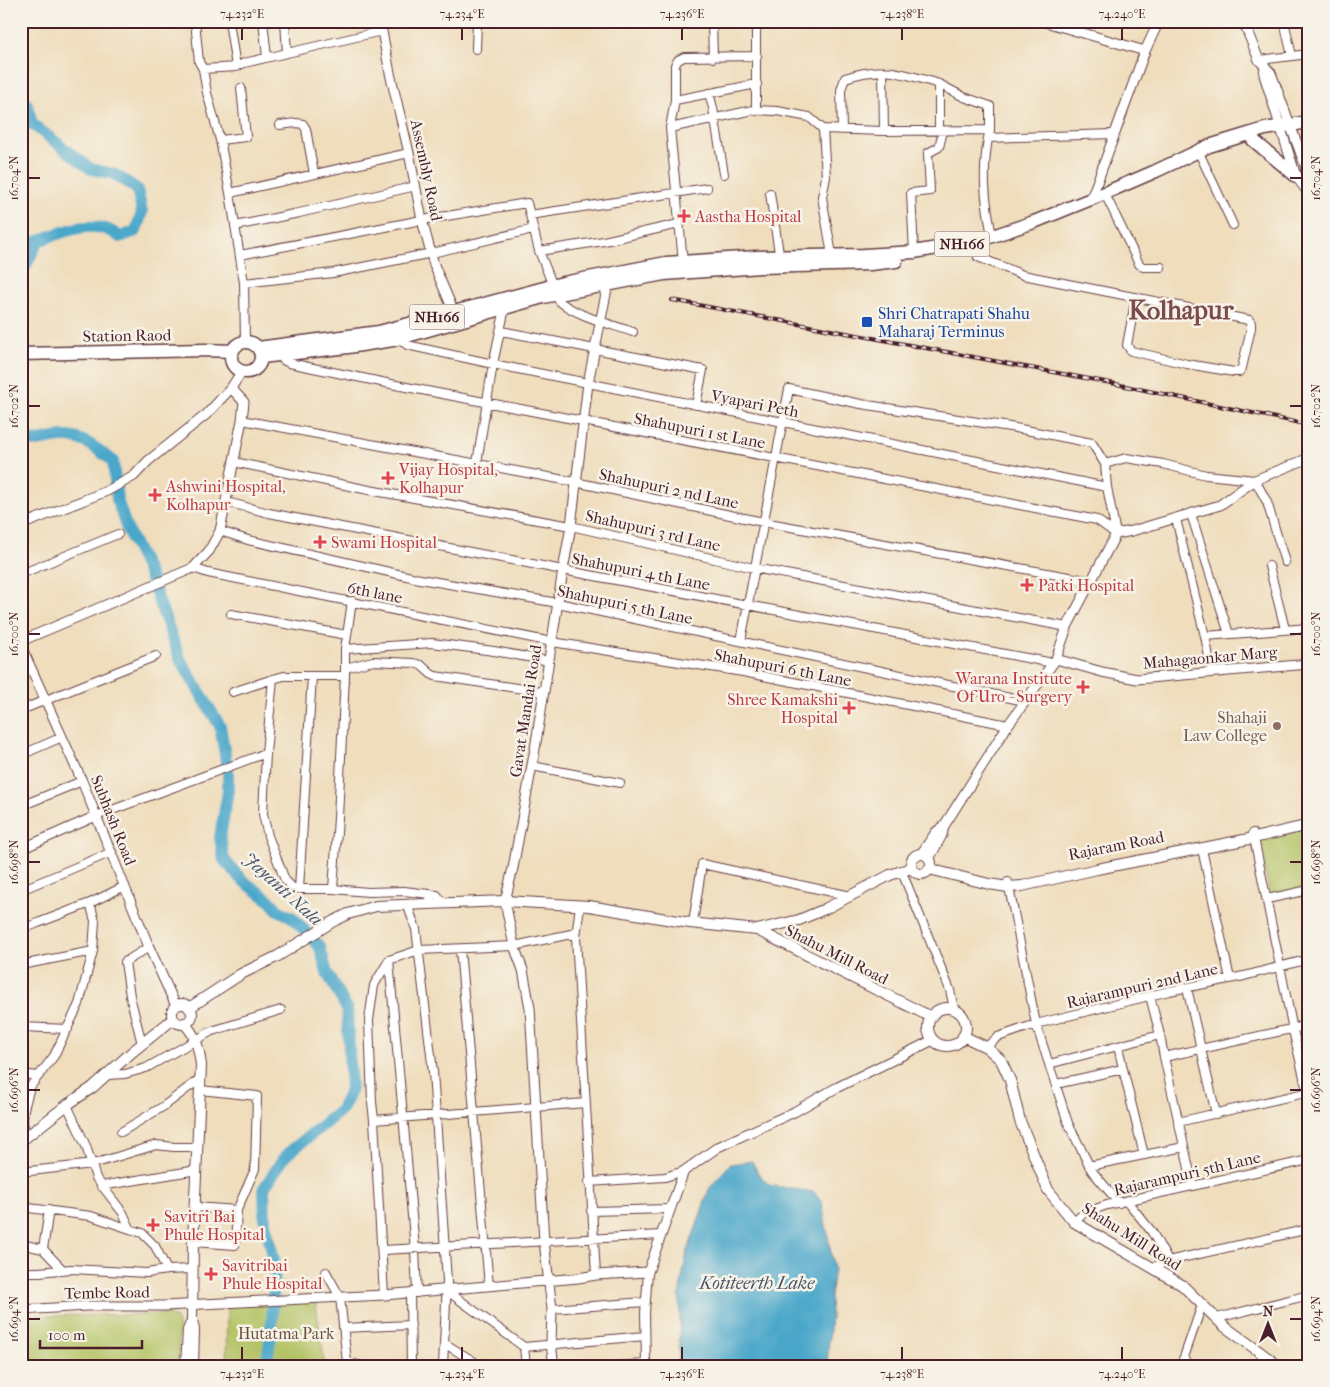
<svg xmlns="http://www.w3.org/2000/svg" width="1330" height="1387" viewBox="0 0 1330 1387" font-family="'IM FELL French Canon',serif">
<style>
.green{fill:#b3c264;stroke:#7e7048}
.water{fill:#4ba7ca;stroke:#4a637a}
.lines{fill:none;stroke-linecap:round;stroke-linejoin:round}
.river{stroke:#4ba7ca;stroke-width:12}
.minor-casing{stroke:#633c41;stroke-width:10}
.tertiary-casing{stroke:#633c41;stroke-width:11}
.secondary-casing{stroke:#633c41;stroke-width:12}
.trunk-casing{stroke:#633c41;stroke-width:15}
.minor{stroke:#fff;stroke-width:8}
.tertiary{stroke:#fff;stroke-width:9}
.secondary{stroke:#fff;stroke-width:10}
.trunk{stroke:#fff;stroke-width:12}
.rail-casing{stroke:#4a1f2b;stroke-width:4}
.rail{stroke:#f7f3e8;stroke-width:2;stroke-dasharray:5.5;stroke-linecap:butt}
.ticks{fill:none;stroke:#4a1f2b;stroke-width:2}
.health-dot{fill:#e0444e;stroke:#f7f3e8;stroke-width:2}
.transit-dot{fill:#1a4fb4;stroke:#f7f3e8;stroke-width:2}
.education-dot{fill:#8d6e63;stroke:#f7f3e8;stroke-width:2}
.labels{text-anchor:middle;stroke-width:5;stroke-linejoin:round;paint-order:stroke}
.shield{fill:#f7f3e8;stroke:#7e5f64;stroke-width:1}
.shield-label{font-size:15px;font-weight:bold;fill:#4a1f2b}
.street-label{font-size:16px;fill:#4a1f2b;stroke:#f7f3e8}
.health-label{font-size:16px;fill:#be3a42;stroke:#f7f3e8;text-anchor:start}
.transit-label{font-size:16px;fill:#164399;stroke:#f7f3e8;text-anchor:start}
.education-label{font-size:16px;fill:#785e54;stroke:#f7f3e8;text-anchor:end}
.park-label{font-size:16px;fill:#6a503c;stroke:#f7f3e8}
.water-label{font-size:18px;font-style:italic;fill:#4a556b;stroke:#f7f3e8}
.town-label{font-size:26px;font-weight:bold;fill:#7c4c4d;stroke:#f7f3e8}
.neatline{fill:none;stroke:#4a1f2b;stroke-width:2}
.ticks-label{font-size:12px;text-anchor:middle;fill:#4a1f2b}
</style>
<rect width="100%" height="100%" fill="#f7f3e8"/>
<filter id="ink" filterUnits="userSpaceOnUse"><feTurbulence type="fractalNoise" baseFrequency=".02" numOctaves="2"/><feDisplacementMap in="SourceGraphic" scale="10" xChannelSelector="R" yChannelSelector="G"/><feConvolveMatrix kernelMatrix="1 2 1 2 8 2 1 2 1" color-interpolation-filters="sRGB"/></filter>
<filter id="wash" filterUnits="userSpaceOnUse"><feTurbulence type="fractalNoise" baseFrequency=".0096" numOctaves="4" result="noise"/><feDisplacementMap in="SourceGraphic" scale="20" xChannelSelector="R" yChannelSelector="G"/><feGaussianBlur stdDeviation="1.12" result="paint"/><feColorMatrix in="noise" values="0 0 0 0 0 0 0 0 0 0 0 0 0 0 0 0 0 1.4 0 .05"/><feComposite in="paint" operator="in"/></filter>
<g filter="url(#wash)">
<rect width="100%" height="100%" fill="#efddbc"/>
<path class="green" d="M1309 827V887L1270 895 1258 839Z
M315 1298 325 1366H226L227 1303Z
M167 1314 176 1318 179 1329 178 1366H21V1316Z"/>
<path class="water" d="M752 1161 758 1173 769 1185 814 1192 822 1203 834 1269 830 1297 831 1317 827 1366H678L680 1317 679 1296 686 1256 709 1189 730 1164Z"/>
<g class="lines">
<path class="river" d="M21 103 27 104 32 124 91 169 114 174 137 189 142 212 136 231 120 237C95 217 65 231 38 241L21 275
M21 438C39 444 43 439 60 437 82 435 97 449 113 461L117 500 127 529 149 574 180 659 220 726 228 772V792L220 837 224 860 241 879 269 900 278 910 292 917 320 947 327 973 347 1009 351 1089 341 1110 286 1155 264 1188 265 1222 275 1264 271 1335 266 1366"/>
</g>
</g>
<g filter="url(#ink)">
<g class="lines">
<defs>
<path id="minor" d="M195 21 199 62 203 69 236 67 244 63 287 53 382 31
M229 21 236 67
M263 21 267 57
M285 21 287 53
M712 21 713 58
M1284 21 1292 56
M476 49 477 21
M1259 60 1309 54
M203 69 207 93 220 140
M883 71 884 131
M939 84 964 97 990 106V130
M709 93 713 108 724 174
M675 100 757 84
M756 111V21
M280 125 296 123 303 124 306 129 314 174
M670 128 753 110 777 111 809 117 823 129 826 177 822 197 832 255
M823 129 884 131 990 130 988 138
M842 130 841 90 845 78C885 65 901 73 939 84V131
M1201 157 1233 225
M230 193 220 140 246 137 241 88
M770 193 780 260
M1107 198 1139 264 1143 267H1161
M530 215 707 188
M235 226 299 213 416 186
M992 236C985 199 982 176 988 138L1114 134
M978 241 980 248 978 257 1023 275 1249 320 1251 323V328L1242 368 1239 372H1234L1187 364 1131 351 1127 345 1136 297
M539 251 604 241 679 224
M914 252 911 193 930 191 928 153 939 147 943 131
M240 255 422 220 527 203 539 251 559 301C577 316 610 324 633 332
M683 262 670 128 675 100V65L678 60 684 57 757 56
M244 283 333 273 432 253 534 229
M501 331 703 370 696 405
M400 339 407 345 493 364 1107 487
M245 342 244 283 230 193 409 153
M280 354 283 360 289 363 401 386 1097 520 1116 534
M242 420 575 482 763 522 1091 581
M234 462 369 490 571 526 754 568 1067 627
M477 463 493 364 505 308
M226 502 269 513 563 570 1053 663
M1191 514 1229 634
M1176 519 1205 636 1212 672
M220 531 248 540 420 579 558 603 1025 701
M1116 534 1107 487 1105 464 1126 458 1163 464 1206 475 1255 480 1267 502 1285 562
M1269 566 1285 629
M193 568 208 573 552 642 743 672 1008 725
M21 574 118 534
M231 614 347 635
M1205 636 1309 628
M741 641 789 389 861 404 1010 427 1092 443 1105 464
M345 649 432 643 494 651 549 661
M345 668 373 661 413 663 421 665 431 674 435 676 544 692
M233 692 273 679
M21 710 156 656
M266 753 263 814 268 836 285 880 292 887 299 889H333L338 818 345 676
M21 755 62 737
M532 766 620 783
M21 806 82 781
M96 816 266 753 273 679 284 676H345V649L352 601
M1253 833 1293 1030 1309 1099
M1202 849 1230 979
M902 872 950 990 954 1009
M1008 882 1036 1024 1068 1123 1092 1171 1119 1203
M299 889 312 676
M333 889 368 892 404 891 437 895 443 903
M21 890 112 852
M1267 899 1309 890
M407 904 416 929 433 1072 447 1281 443 1366
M580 905 576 937 596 1275
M693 923 702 864 851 896
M21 930 38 923 90 903 125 886
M460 949 489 1286
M21 965 93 951
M1187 988 1216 1114
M1150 996 1160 1035 1164 1057 1193 1186
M21 1027 68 1029
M142 1044 130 996 125 962 149 947
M1118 1046 1123 1069 1144 1155
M986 1047 998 1037 1036 1024 1169 991 1244 976 1309 959
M1164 1057 1309 1025
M1049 1064 1160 1035
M21 1074 38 1076
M107 1075 125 1074 146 1068 212 1031 281 1010
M1056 1084 1123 1069
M67 1105 86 1146 96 1178 123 1213 130 1228
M374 1120 585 1103
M1178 1122 1309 1092
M121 1132 164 1106 201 1078
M26 1138 23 1121 24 1109 30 1087 54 1056 79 1004 93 951 95 921 90 903
M1089 1166 1184 1147
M21 1172 93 1164 156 1145 174 1147H198
M589 1182 665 1177 684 1171
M101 1186 197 1170
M1127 1201 1152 1232 1168 1261
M21 1207 91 1216 142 1233 155 1246 167 1270 193 1269
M195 1207 237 1210 255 1169 257 1096 200 1090
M591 1211 670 1209
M1074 1222 1084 1213 1107 1205 1309 1160
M193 1242 235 1245 237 1210
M21 1244 43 1249 63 1270
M43 1249 49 1210
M383 1250 661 1235
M1154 1267 1168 1261 1309 1229
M21 1272H39L71 1269 147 1273 167 1270
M326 1272 340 1297 347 1362 363 1366
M446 1290 524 1347 645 1336
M410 1293 411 1366
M417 1293 415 1249 389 960 419 950 514 946 576 933
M384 1295 374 1120 372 1102 369 1020 374 985 389 960
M552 1309 645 1302
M1217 1318 1309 1295
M343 1328 411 1325
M444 1343 481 1366
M524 1347 526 1366
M1183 1359 1193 1366
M615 1366 645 1364
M646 1366 645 1313 648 1272
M1181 1366 1202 1305"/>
<path id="tertiary" d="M380 21 390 73 409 153 422 220 434 265 456 317
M1042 21 1145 51
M1243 21 1259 60 1271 73 1309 176
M1265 66 1264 75 1296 176 1309 194
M1091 199 1145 51 1159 21
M21 525 107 491 134 476 148 461 207 414 231 388 242 371
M21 641 193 568 209 551 220 531 242 420 244 402 231 388
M21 646 82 781 149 947 176 1006
M1056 659 1102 672 1137 679 1309 664
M21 849 96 816
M921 854 936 832 944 826
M929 859 942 835 944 826 1008 725 1056 659 1067 627 1116 534 1132 531 1220 505 1255 480 1309 458
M21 1310 87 1306H164L384 1295 578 1278 596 1275 648 1272 684 1171 718 1147 794 1112 836 1088 933 1040
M554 1366 551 1344 552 1309 544 1241 530 1008 523 970 514 946 505 901 513 868 535 749 563 570 571 526 588 383 608 284"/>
<path id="secondary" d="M911 864a10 10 0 1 1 20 0a10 10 0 1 1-20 0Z
M929 869 989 884 1008 887 1022 886 1097 869 1254 838 1309 825
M757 930 931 1017
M172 1014a10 10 0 1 1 20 0a10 10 0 1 1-20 0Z
M189 1008 241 974 278 956 332 922 348 914 376 906 505 901 589 906 690 923 757 930 799 920 825 909 890 875 911 868
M928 1027a19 19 0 1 1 38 0a19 19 0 1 1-38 0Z
M184 1023C196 1035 199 1049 201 1065L193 1242 192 1320 194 1330 193 1366
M963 1036 986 1047 1001 1060 1010 1080 1020 1121 1048 1190 1074 1222 1182 1285 1224 1326 1279 1366
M21 1141 67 1105 93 1087 132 1052 173 1019
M186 1366 188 1330 191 1323"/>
<path id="trunk" d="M1253 140 1296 176
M231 357a15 15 0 1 1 30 0a15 15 0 1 1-30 0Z
M258 348 379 332 563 283 666 263 757 257 864 255 914 252 978 241 1034 222 1091 199 1156 171 1209 146 1265 129 1309 122
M21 354 205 350 233 351
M261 357 348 347 393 340 543 297 664 274 760 267 870 264 896 261"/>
</defs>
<use href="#minor" class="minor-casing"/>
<use href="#tertiary" class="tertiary-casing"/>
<use href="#secondary" class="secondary-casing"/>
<use href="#trunk" class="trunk-casing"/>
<use href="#minor" class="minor"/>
<use href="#tertiary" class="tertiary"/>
<use href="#secondary" class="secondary"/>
<use href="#trunk" class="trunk"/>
<defs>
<path id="rail" d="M672 300 1116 384 1309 425"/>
</defs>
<use href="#rail" class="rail-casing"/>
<use href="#rail" class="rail"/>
</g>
</g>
<path class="ticks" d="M242 28V40M462 28V40M682 28V40M902 28V40M1122 28V40M28 178H40M1290 178H1302M28 406H40M1290 406H1302M28 634H40M1290 634H1302M28 862H40M1290 862H1302M28 1090H40M1290 1090H1302M28 1319H40M1290 1319H1302M242 1347V1360M462 1347V1360M682 1347V1360M902 1347V1360M1122 1347V1360"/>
<g class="health-dot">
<path d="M681.5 208.5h5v5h5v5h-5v5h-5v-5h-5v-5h5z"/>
<path d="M385.5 470.5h5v5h5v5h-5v5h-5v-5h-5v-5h5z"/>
<path d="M152.5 487.5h5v5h5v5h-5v5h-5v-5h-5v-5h5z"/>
<path d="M317.5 534.5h5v5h5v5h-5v5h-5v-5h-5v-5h5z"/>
<path d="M1024.5 577.5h5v5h5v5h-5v5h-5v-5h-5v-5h5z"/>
<path d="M1080.5 679.5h5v5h5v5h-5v5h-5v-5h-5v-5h5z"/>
<path d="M846.5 700.5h5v5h5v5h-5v5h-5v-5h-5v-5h5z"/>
<path d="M150.5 1217.5h5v5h5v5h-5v5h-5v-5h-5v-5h5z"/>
<path d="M208.5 1266.5h5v5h5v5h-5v5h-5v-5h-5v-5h5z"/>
</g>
<rect class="transit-dot" x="861" y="316" width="12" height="12" rx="2.5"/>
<circle class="education-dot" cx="1277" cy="726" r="5"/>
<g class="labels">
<g class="shield">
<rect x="934.5" y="231.5" width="55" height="25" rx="4"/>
<rect x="409.5" y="304.5" width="55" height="25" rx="4"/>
</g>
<g class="shield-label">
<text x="962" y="249">NH166</text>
<text x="437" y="322">NH166</text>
</g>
<g class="street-label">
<text transform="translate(427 170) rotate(78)" y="6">Assembly Road</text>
<text transform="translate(127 335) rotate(-1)" y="6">Station Raod</text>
<text transform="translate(755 403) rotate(11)" y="6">Vyapari Peth</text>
<text transform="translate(700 430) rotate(11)" y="6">Shahupuri 1 st Lane</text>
<text transform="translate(669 488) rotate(12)" y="6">Shahupuri 2 nd Lane</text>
<text transform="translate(653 530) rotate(13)" y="6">Shahupuri 3 rd Lane</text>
<text transform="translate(641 571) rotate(11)" y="6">Shahupuri 4 th Lane</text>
<text transform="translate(375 592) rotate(11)" y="6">6th lane</text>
<text transform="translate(625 604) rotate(12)" y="6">Shahupuri 5 th Lane</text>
<text transform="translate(1210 657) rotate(-5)" y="6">Mahagaonkar Marg</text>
<text transform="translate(783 667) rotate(11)" y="6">Shahupuri 6 th Lane</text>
<text transform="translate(525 711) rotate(-81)" y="6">Gavat Mandai Road</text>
<text transform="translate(114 820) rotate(68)" y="6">Subhash Road</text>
<text transform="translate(1116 845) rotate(-11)" y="6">Rajaram Road</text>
<text transform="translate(837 954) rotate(27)" y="6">Shahu Mill Road</text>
<text transform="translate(1142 985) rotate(-13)" y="6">Rajarampuri 2nd Lane</text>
<text transform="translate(1187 1173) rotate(-13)" y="6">Rajarampuri 5th Lane</text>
<text transform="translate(1132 1236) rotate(32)" y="6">Shahu Mill Road</text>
<text transform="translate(107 1292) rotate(-1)" y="6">Tembe Road</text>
</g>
<g class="health-label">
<text x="695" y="222">Aastha Hospital</text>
<text x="399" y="475">Vijay Hospital,<tspan x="399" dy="18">Kolhapur</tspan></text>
<text x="166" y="492">Ashwini Hospital,<tspan x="166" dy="18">Kolhapur</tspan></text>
<text x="331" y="548">Swami Hospital</text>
<text x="1038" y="591">Patki Hospital</text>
<text x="1072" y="684" text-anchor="end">Warana Institute<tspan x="1072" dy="18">Of Uro - Surgery</tspan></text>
<text x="838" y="705" text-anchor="end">Shree Kamakshi<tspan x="838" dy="18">Hospital</tspan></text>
<text x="164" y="1222">Savitri Bai<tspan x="164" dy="18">Phule Hospital</tspan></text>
<text x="222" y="1271">Savitribai<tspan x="222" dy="18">Phule Hospital</tspan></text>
</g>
<g class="transit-label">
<text x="878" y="319">Shri Chatrapati Shahu<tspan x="878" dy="18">Maharaj Terminus</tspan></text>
</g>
<g class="education-label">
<text x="1267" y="723">Shahaji<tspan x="1267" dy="18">Law College</tspan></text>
</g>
<g class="park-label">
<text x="286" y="1339">Hutatma Park</text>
</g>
<g class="water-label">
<text transform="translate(283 889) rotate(42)" y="6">Jayanti Nala</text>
<text x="757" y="1289">Kotiteerth Lake</text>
</g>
<g class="town-label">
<text x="1181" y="319">Kolhapur</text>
</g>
</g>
<rect width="1330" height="1387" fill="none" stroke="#f7f3e8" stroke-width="55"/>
<g transform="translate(1268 1324)" stroke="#f7f3e8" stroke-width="4" paint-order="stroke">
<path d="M0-4L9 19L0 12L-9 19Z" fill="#4a1f2b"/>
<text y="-8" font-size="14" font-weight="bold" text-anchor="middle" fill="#4a1f2b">N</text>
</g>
<path d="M40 1340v8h102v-8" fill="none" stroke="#4a1f2b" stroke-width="2.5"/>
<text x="48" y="1340" font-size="15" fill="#4a1f2b" stroke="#f7f3e8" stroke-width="4" paint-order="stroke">100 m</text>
<rect x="28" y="28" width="1274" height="1332" class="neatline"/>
<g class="ticks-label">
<text x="242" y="18">74.232°E</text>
<text x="462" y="18">74.234°E</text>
<text x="682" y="18">74.236°E</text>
<text x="902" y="18">74.238°E</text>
<text x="1122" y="18">74.240°E</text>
<text transform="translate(14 178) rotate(-90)" y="4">16.704°N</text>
<text transform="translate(1316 178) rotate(-90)" y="4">16.704°N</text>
<text transform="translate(14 406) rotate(-90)" y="4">16.702°N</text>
<text transform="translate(1316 406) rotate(-90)" y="4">16.702°N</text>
<text transform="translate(14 634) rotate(-90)" y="4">16.700°N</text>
<text transform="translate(1316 634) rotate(-90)" y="4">16.700°N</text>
<text transform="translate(14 862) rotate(-90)" y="4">16.698°N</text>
<text transform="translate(1316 862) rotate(-90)" y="4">16.698°N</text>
<text transform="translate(14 1090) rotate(-90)" y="4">16.696°N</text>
<text transform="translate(1316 1090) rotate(-90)" y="4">16.696°N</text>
<text transform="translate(14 1319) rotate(-90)" y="4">16.694°N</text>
<text transform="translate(1316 1319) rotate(-90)" y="4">16.694°N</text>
<text x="242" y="1378">74.232°E</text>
<text x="462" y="1378">74.234°E</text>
<text x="682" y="1378">74.236°E</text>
<text x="902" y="1378">74.238°E</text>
<text x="1122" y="1378">74.240°E</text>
</g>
</svg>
